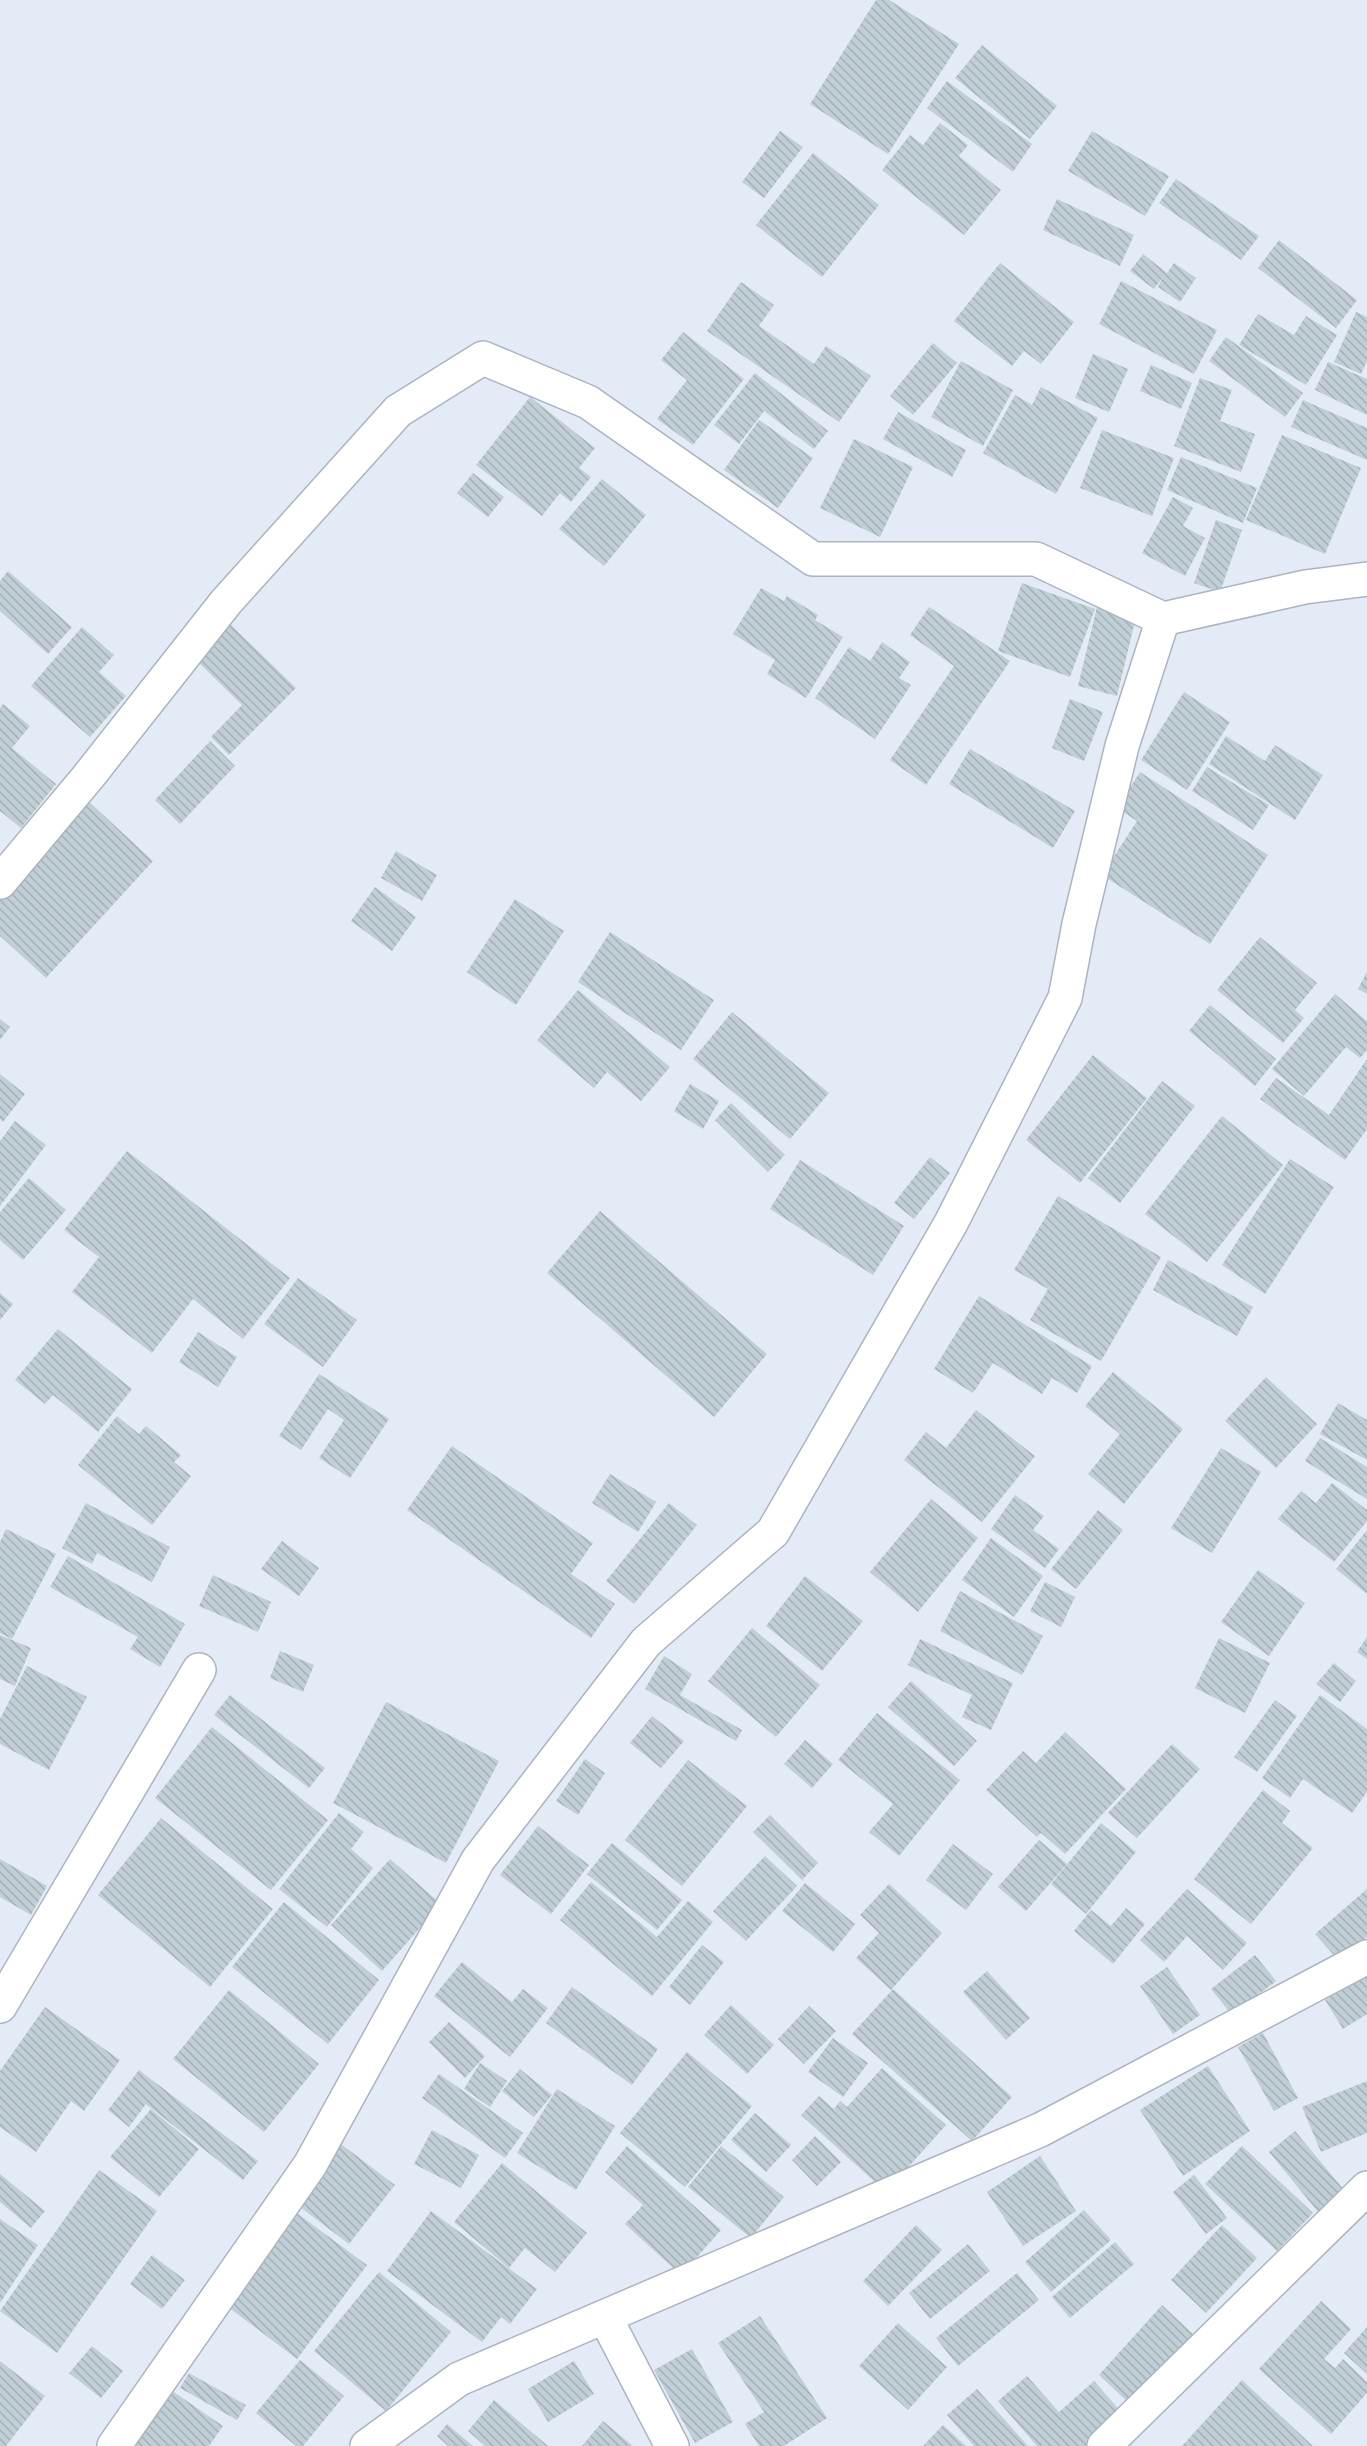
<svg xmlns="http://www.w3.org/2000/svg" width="1367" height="2446" viewBox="0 0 1367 2446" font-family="Barlow,sans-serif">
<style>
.building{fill:url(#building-back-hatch)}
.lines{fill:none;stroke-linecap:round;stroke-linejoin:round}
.street-casing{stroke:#acb4bf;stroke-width:36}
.street{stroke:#fff;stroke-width:33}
</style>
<defs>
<pattern id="building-back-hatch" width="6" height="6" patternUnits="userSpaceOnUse" patternTransform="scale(1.5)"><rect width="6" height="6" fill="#c0ced5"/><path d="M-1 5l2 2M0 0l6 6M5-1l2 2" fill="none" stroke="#a4b0b6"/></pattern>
</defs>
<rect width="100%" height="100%" fill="#e3ebf7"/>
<path class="building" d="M876 0H889L959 44 888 154 810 104Z
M982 45 1057 106 1030 139 955 78Z
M947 81 1032 144 1013 172 927 108Z
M940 123 968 145 959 156 1001 190 964 235 882 170 910 135 923 145Z
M780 131 803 147 764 198 742 182Z
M1092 131 1169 176 1145 216 1068 171Z
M813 153 879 205 822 277 756 225Z
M1176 179 1259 236 1241 260 1159 203Z
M1057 199 1134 235 1120 266 1043 230Z
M1279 240 1357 300 1336 328 1258 268Z
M1143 254 1167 273 1174 263 1196 278 1180 302 1158 287 1163 277 1154 289 1130 271Z
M1000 263 1074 322 1041 364 1024 351 1012 366 954 321Z
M1121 281 1217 330 1194 374 1099 324Z
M741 282 774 305 759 326 814 364 826 346 871 376 839 422 707 331Z
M1356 312 1367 317V361L1361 374 1334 362Z
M1258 314 1294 335 1306 316 1337 335 1306 385 1239 345Z
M683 332 744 379 693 445 657 419 687 380 661 360Z
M1226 337 1303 393 1285 417 1209 361Z
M933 343 957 363 913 415 890 396Z
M1093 354 1128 369 1109 412 1075 398Z
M961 361 1013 390 983 446 931 417Z
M1328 362 1367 379V415L1315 390Z
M1151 365 1192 383 1181 409 1140 391Z
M755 373 828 431 814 449 764 411 739 444 714 425Z
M1200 378 1232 390 1220 421 1255 434 1241 472 1174 446Z
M1041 387 1098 418 1056 494 983 453 1015 395 1032 405Z
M530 397 595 448 579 468 591 477 571 502 560 493 542 516 476 465Z
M1303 400 1367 428V460L1291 427Z
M898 412 966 450 952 477 883 439Z
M759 420 813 458 778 508 724 470Z
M1102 430 1174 458 1152 516 1080 488Z
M1282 435 1361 468 1325 554 1246 520Z
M854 439 913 467 880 537 820 508Z
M1181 457 1257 488 1243 523 1167 490Z
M473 473 504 497 488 517 457 493Z
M602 479 646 515 604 566 559 529Z
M1173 497 1193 508 1183 526 1205 538 1185 576 1142 553Z
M1216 520 1242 530 1220 592 1194 583Z
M8 571 72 627 48 654 0 611V581Z
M1022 583 1095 609 1070 677 998 651Z
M761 588 784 601 787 596 818 615 815 620 843 637 806 698 767 674 775 660 733 634Z
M929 607 1010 661 926 785 890 760 954 666 910 635Z
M1097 607 1136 617 1117 696 1078 686Z
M229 623 296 688 229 755 211 737 242 705 194 658Z
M82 627 114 655 99 672 126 696 90 737 31 686Z
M882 642 910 662 899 678 911 685 875 739 815 698 849 647 870 661Z
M1184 692 1230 722 1187 790 1141 760Z
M1070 699 1103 712 1084 761 1052 748Z
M3 704 30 726 12 748 56 784 21 828 0 811V708Z
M1226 736 1265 761 1275 745 1323 775 1295 820 1209 764Z
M210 741 235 766 180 824 155 800Z
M970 749 1075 811 1053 848 949 784Z
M1207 767 1269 805 1253 830 1192 791Z
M1140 772 1268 855 1210 944 1102 875 1137 821 1117 808Z
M86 799 153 861 46 978 0 936V894Z
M396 851 437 875 422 901 381 878Z
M375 887 416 917 392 951 351 921Z
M515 899 564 931 516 1005 467 972Z
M610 932 714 1000 681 1050 578 982Z
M1260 937 1317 983 1295 1010 1304 1018 1283 1043 1217 990Z
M1367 972V994L1358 989Z
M578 990 670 1067 641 1101 607 1072 594 1088 537 1040Z
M1335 994 1367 1021V1050L1360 1058 1346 1047 1304 1096 1272 1069Z
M1210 1005 1276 1059 1255 1086 1189 1031Z
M732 1012 829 1093 790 1139 693 1059Z
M0 1019 10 1027 0 1040Z
M1093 1055 1147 1098 1080 1183 1026 1140Z
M1367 1059V1129L1345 1160 1260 1099 1276 1078 1329 1115Z
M0 1074 25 1094 3 1122 0 1119Z
M1162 1081 1195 1106 1120 1203 1088 1178Z
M690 1084 719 1101 703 1129 674 1111Z
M731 1103 785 1155 768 1172 715 1120Z
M1222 1116 1283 1165 1207 1262 1145 1214Z
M15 1121 46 1145 0 1206V1141Z
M127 1151 290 1278 243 1339 193 1299 152 1353 72 1292 99 1257 64 1230Z
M930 1157 950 1173 914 1219 894 1203Z
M1290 1159 1334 1187 1265 1294 1222 1265Z
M800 1160 904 1226 873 1275 770 1209Z
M29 1178 66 1210 23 1260 0 1240V1212Z
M1058 1196 1161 1257 1101 1361 1030 1320 1048 1289 1014 1270Z
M600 1211 767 1354 714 1417 547 1273Z
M1168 1260 1253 1307 1237 1336 1153 1290Z
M298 1278 357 1320 323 1367 264 1324Z
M0 1293 13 1304 0 1320Z
M979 1296 1092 1366 1077 1393 1052 1378 1042 1394 993 1363 973 1393 934 1369Z
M58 1329 132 1389 98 1432 53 1395 45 1404 15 1380Z
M198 1332 237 1357 218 1387 179 1362Z
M1113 1372 1183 1429 1124 1504 1088 1474 1120 1434 1085 1406Z
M319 1374 389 1419 350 1478 319 1458 344 1420 328 1409 301 1450 279 1436Z
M1266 1377 1317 1424 1276 1468 1225 1421Z
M1338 1403 1367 1420V1460L1320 1434Z
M976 1410 1035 1456 982 1522 904 1460 926 1432 946 1448Z
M117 1416 139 1434 146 1426 181 1455 174 1462 191 1476 152 1525 78 1465Z
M1320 1438 1367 1467V1499L1305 1461Z
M452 1446 593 1543 571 1574 615 1604 591 1638 407 1510Z
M1221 1448 1261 1472 1212 1553 1171 1528Z
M610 1474 656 1502 638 1532 592 1503Z
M1332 1483 1367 1510V1521L1334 1562 1278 1519 1301 1491 1316 1503Z
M1015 1495 1044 1516 1033 1530 1059 1549 1045 1568 991 1529Z
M931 1499 978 1538 918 1612 870 1572Z
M86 1503 170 1547 152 1582 97 1553 92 1564 62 1548Z
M669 1503 697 1525 634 1604 606 1581Z
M1098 1510 1123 1530 1076 1589 1051 1569Z
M6 1529 56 1554 12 1639 0 1633V1542Z
M1367 1530V1594L1336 1569Z
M991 1538 1043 1576 1014 1617 962 1580Z
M282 1541 319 1568 299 1596 261 1569Z
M68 1556 185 1624 160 1667 130 1649 138 1637 50 1587Z
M1258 1570 1305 1603 1269 1656 1221 1622Z
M213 1575 271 1602 258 1632 199 1606Z
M805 1576 863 1621 822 1671 766 1626Z
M1045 1582 1075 1597 1061 1627 1030 1611Z
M960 1591 1043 1636 1022 1675 940 1631Z
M752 1628 820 1685 776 1737 708 1681Z
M0 1635 31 1648 15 1686 0 1679Z
M1367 1637V1659L1357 1652Z
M1219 1638 1270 1663 1245 1713 1195 1688Z
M920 1639 1013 1683 991 1730 962 1717 972 1695 908 1665Z
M280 1651 314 1665 303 1692 270 1678Z
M664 1656 692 1674 680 1695 742 1730 736 1741 645 1689Z
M1334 1663 1356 1681 1340 1702 1316 1684Z
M27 1666 87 1697 49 1770 0 1744V1719Z
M911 1681 977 1741 954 1766 888 1707Z
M230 1695 325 1768 309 1788 214 1715Z
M1320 1695 1367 1729V1792L1352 1813 1303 1779 1290 1798 1262 1778Z
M1275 1700 1297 1716 1257 1772 1234 1757Z
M386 1702 499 1761 446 1863 333 1803Z
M877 1713 960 1780 899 1856 869 1832 893 1804 838 1760Z
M652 1716 684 1741 661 1768 630 1743Z
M212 1727 328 1820 271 1890 155 1798Z
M1065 1732 1126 1789 1065 1854 1041 1833 1037 1837 986 1790 1023 1751 1036 1763Z
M805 1740 833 1764 812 1788 784 1764Z
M1172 1744 1200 1769 1137 1838 1108 1813Z
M585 1759 605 1773 578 1815 556 1801Z
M688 1760 747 1806 682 1886 625 1840Z
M1263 1790 1290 1811 1282 1823 1313 1848 1251 1924 1194 1879Z
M339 1813 364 1832 351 1849 373 1868 327 1927 279 1889Z
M770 1815 818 1863 802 1880 753 1832Z
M161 1818 273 1909 210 1987 98 1895Z
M1101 1823 1136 1852 1086 1914 1051 1884Z
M538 1826 589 1865 551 1914 500 1875Z
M1039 1840 1067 1864 1026 1911 998 1887Z
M612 1843 682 1900 657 1930 587 1874Z
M953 1844 993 1874 966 1910 926 1880Z
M765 1856 797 1886 746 1941 713 1911Z
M0 1859 47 1886 31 1915 0 1897Z
M390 1859 441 1904 382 1971 331 1925Z
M591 1882 657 1937 688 1901 713 1922 652 1996 560 1920Z
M805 1883 855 1924 833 1952 782 1911Z
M889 1884 942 1933 891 1990 856 1958 879 1933 860 1915Z
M1187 1889 1247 1943 1223 1970 1187 1936 1164 1962 1140 1940Z
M1367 1889V1937L1339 1961 1315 1934Z
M284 1902 379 1980 328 2044 232 1967Z
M1126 1908 1145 1924 1113 1964 1074 1931 1091 1910 1111 1926Z
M702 1945 724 1962 690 2005 669 1987Z
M1255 1955 1276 1981 1232 2015 1211 1989Z
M462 1962 512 2002 523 1989 548 2008 510 2057 434 1996Z
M1167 1967 1200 2015 1173 2034 1140 1986Z
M987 1971 1030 2018 1006 2040 963 1992Z
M1367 1976V2014L1343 2029 1325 2000Z
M572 1987 658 2049 632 2085 546 2023Z
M893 1989 1012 2097 972 2141 852 2034Z
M229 1990 319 2064 264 2132 173 2059Z
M731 2005 774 2045 747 2074 704 2035Z
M809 2006 836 2031 804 2064 778 2039Z
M45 2007 120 2060 84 2111 71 2101 36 2152 0 2127V2071Z
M449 2022 485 2056 465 2078 429 2042Z
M1263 2033 1298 2098 1274 2111 1238 2047Z
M833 2038 868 2063 843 2097 808 2072Z
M687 2052 752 2106 685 2187 620 2133Z
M480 2063 507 2081 490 2107 464 2089Z
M1208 2066 1250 2131 1183 2176 1140 2110Z
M882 2068 946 2125 886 2192 801 2115 819 2096 834 2109 840 2101 847 2107Z
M520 2069 552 2095 534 2117 502 2091Z
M139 2070 258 2161 243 2180 146 2104 129 2127 108 2110Z
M439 2074 523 2133 505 2158 422 2098Z
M1367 2081V2133L1321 2152 1302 2107Z
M557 2089 615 2126 576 2190 517 2153Z
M151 2109 199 2149 159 2197 110 2157Z
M755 2113 791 2145 766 2172 731 2140Z
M432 2130 479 2155 461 2188 414 2164Z
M1295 2131 1350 2197 1323 2218 1269 2152Z
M815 2136 841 2162 817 2186 792 2160Z
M337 2141 395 2185 349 2244 292 2201Z
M627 2146 721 2230 681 2275 625 2224 643 2205 605 2172Z
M721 2146 784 2197 751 2238 688 2187Z
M1242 2146 1313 2213 1277 2251 1205 2184Z
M1040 2156 1076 2211 1023 2246 987 2192Z
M502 2163 587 2233 555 2272 525 2248 509 2268 454 2222Z
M99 2170 157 2211 57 2353 0 2311Z
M0 2174 45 2211 31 2228 0 2202Z
M1194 2175 1227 2218 1206 2234 1173 2192Z
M1084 2210 1111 2240 1051 2292 1025 2262Z
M294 2211 367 2265 297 2359 224 2304Z
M431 2211 537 2289 510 2324 501 2317 482 2342 387 2271Z
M0 2219 38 2245 0 2303Z
M916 2225 942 2250 888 2306 863 2281Z
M1222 2225 1257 2258 1206 2313 1171 2280Z
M1115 2242 1134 2264 1070 2318 1052 2297Z
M968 2244 990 2271 930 2319 909 2293Z
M152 2255 185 2280 162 2309 130 2284Z
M379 2272 451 2332 386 2411 314 2351Z
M1017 2273 1039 2300 958 2366 936 2338Z
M1321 2301 1351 2329 1324 2359 1335 2368 1343 2359 1367 2382V2393L1331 2434 1259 2369Z
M1162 2305 1193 2334 1130 2404 1099 2375Z
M760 2316 827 2418 784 2446H759L745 2424 764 2412 718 2343Z
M898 2323 947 2367 908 2410 859 2366Z
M1367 2327V2374L1344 2353Z
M92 2346 123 2371 101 2398 69 2373Z
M692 2349 733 2422 695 2443 654 2370Z
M300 2360 344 2396 303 2446H296L256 2413Z
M0 2361 45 2396 6 2446H0Z
M574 2361 594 2394 548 2422 528 2389Z
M189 2373 246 2405 237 2420 180 2388Z
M1027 2376 1059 2412 1094 2381 1124 2415 1088 2446H1037L998 2401Z
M1242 2380 1313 2446H1182Z
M168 2388 223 2426 209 2446H128Z
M977 2389 1028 2446H974L947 2415Z
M494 2400 548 2446H485L468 2431Z
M603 2421 633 2446H582Z
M447 2424 473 2446H448L437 2436Z
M943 2425 966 2446H923Z"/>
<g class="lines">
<defs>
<path id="street" d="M0 882 88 777 226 602 398 411 483 358 588 402 813 559H1036L1163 619
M0 2006 199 1670
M605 2317 672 2446
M114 2446 310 2165 478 1860 646 1642 773 1532 951 1223 1065 998 1079 924 1122 746 1163 619 1305 587 1367 579
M367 2446 459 2379 1040 2130 1367 1957
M1104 2446 1367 2188"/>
</defs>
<use href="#street" class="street-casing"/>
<use href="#street" class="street"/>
</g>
</svg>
